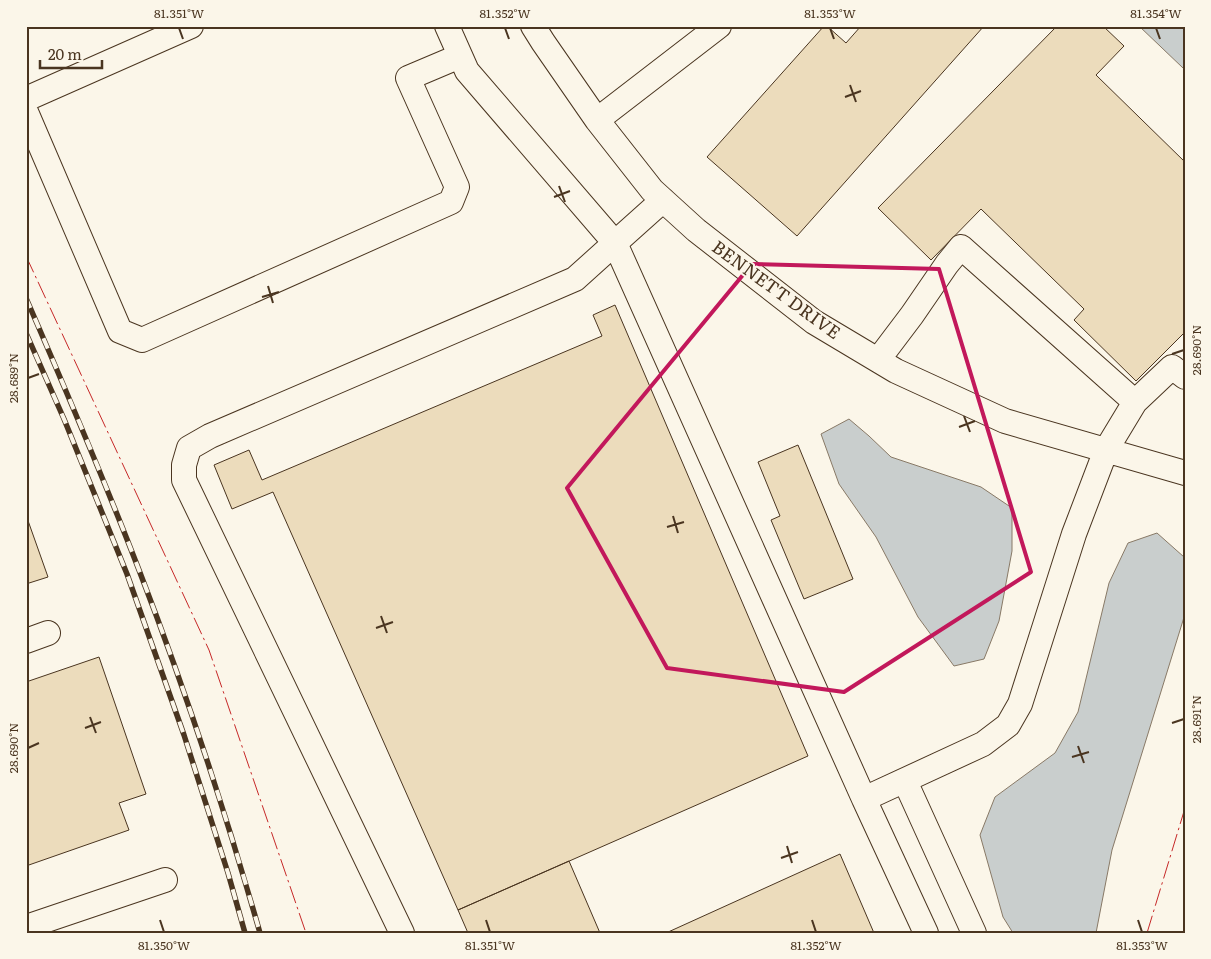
<svg xmlns="http://www.w3.org/2000/svg" width="1211" height="959" viewBox="0 0 1211 959" font-family="Literata,serif">
<style>
.water{fill:#c9cecd;stroke:#887966}
.building{fill:#ecdcbc;stroke:#4a3520}
.lines{fill:none;stroke-linecap:round;stroke-linejoin:round}
.minor-casing{stroke:#4a3520;stroke-width:26}
.minor{stroke:#fbf6e9;stroke-width:24}
.rail-casing{stroke:#4a3520;stroke-width:5.5}
.rail{stroke:#fbf6e9;stroke-width:4;stroke-dasharray:11;stroke-linecap:butt}
.power{stroke:#c62828;stroke-width:1;stroke-dasharray:18 4 2.5 4;stroke-linecap:butt}
.marked{fill:none;stroke:#c2185b;stroke-width:4;stroke-linejoin:round}
.ticks{fill:none;stroke:#4a3520;stroke-width:2}
.labels{text-anchor:middle;stroke-width:4;stroke-linejoin:round;paint-order:stroke}
.street-label{font-size:18px;fill:#4a3520;stroke:#fbf6e9}
.neatline{fill:none;stroke:#4a3520;stroke-width:2}
.ticks-label{font-size:12px;text-anchor:middle;fill:#4a3520}
</style>
<rect width="100%" height="100%" fill="#fbf6e9"/>
<path class="water" d="M1139 26H1185V66L1183 68Z
M849 419 869 436 891 457 981 487 1012 508V551L999 621 984 659 954 666 918 617 876 537 839 484 821 434Z
M1157 533 1184 557 1185 614 1112 850 1096 933H1013L1003 917 980 835 995 797 1055 753 1078 712 1109 583 1128 543Z"/>
<path class="building" d="M824 26H827L846 43 861 26H984L797 236 707 157Z
M1057 26H1103L1124 46 1096 75 1185 162V332L1136 381 1074 320 1084 309 981 209 931 260 878 208Z
M615 305 808 756 458 910 273 492 232 509 214 465 249 450 262 480 602 336 593 315Z
M798 445 853 579 804 599 771 520 780 516 758 462Z
M26 515 48 577 26 584Z
M99 657 146 794 119 803 129 830 26 866V682Z
M840 854 874 933H666Z
M569 861 600 933H468L458 910Z"/>
<g class="lines">
<defs>
<path id="minor" d="M447 26 467 71 615 243 663 200
M533 26 543 42 597 120 652 190 696 230 814 322 896 371 1005 421 1185 473
M26 99 191 26
M26 112 120 331 142 340 451 202 457 187 408 78 460 56
M597 120 719 26
M878 360 912 315 947 264 961 247 1135 402
M26 641 48 633
M905 781 974 933
M26 927 165 880
M402 933 184 480V465L189 448 210 436 575 279 615 243 864 799
M926 933 864 799 983 744 1008 725 1020 704 1074 534 1106 450 1135 402 1172 367 1185 377"/>
</defs>
<use href="#minor" class="minor-casing"/>
<use href="#minor" class="minor"/>
<defs>
<path id="rail" d="M26 298C65 388 104 479 139 570 185 689 225 810 260 933
M26 333 64 419 127 574 184 735 228 873 245 933"/>
</defs>
<use href="#rail" class="rail-casing"/>
<use href="#rail" class="rail"/>
<path class="power" d="M26 256 209 650 306 933
M1147 933 1185 808"/>
</g>
<path class="marked" d="M752 264 939 269 1031 572 844 692 667 668 567 488Z"/>
<path class="ticks" d="M179 28 183 39M505 28 509 39M830 28 834 39M1156 28 1160 39M850 85 856 102M845 97 861 91M559 186 565 202M554 197 570 191M268 286 273 303M262 297 279 292M1172 354 1184 350M28 378 39 374M964 416 970 432M959 427 975 421M673 516 678 533M667 527 684 522M381 616 387 633M376 628 393 622M90 717 96 733M1172 723 1184 719M85 728 101 722M1078 746 1084 763M28 748 39 743M1072 757 1089 752M787 846 792 863M781 858 798 852M160 920 164 932M486 920 490 932M812 920 816 932M1138 920 1142 932"/>
<g class="labels">
<g class="street-label">
<text transform="translate(776 290) rotate(36)" y="6">BENNETT DRIVE</text>
</g>
</g>
<rect width="1211" height="959" fill="none" stroke="#fbf6e9" stroke-width="55"/>
<path d="M40 60v8h62v-8" fill="none" stroke="#4a3520" stroke-width="2.5"/>
<text x="48" y="60" font-size="15" fill="#4a3520" stroke="#fbf6e9" stroke-width="4" paint-order="stroke">20 m</text>
<rect x="28" y="28" width="1156" height="904" class="neatline"/>
<g class="ticks-label">
<text x="179" y="18">81.351°W</text>
<text x="505" y="18">81.352°W</text>
<text x="830" y="18">81.353°W</text>
<text x="1156" y="18">81.354°W</text>
<text transform="translate(1197 350) rotate(-90)" y="4">28.690°N</text>
<text transform="translate(14 378) rotate(-90)" y="4">28.689°N</text>
<text transform="translate(1197 719) rotate(-90)" y="4">28.691°N</text>
<text transform="translate(14 748) rotate(-90)" y="4">28.690°N</text>
<text x="164" y="950">81.350°W</text>
<text x="490" y="950">81.351°W</text>
<text x="816" y="950">81.352°W</text>
<text x="1142" y="950">81.353°W</text>
</g>
</svg>
